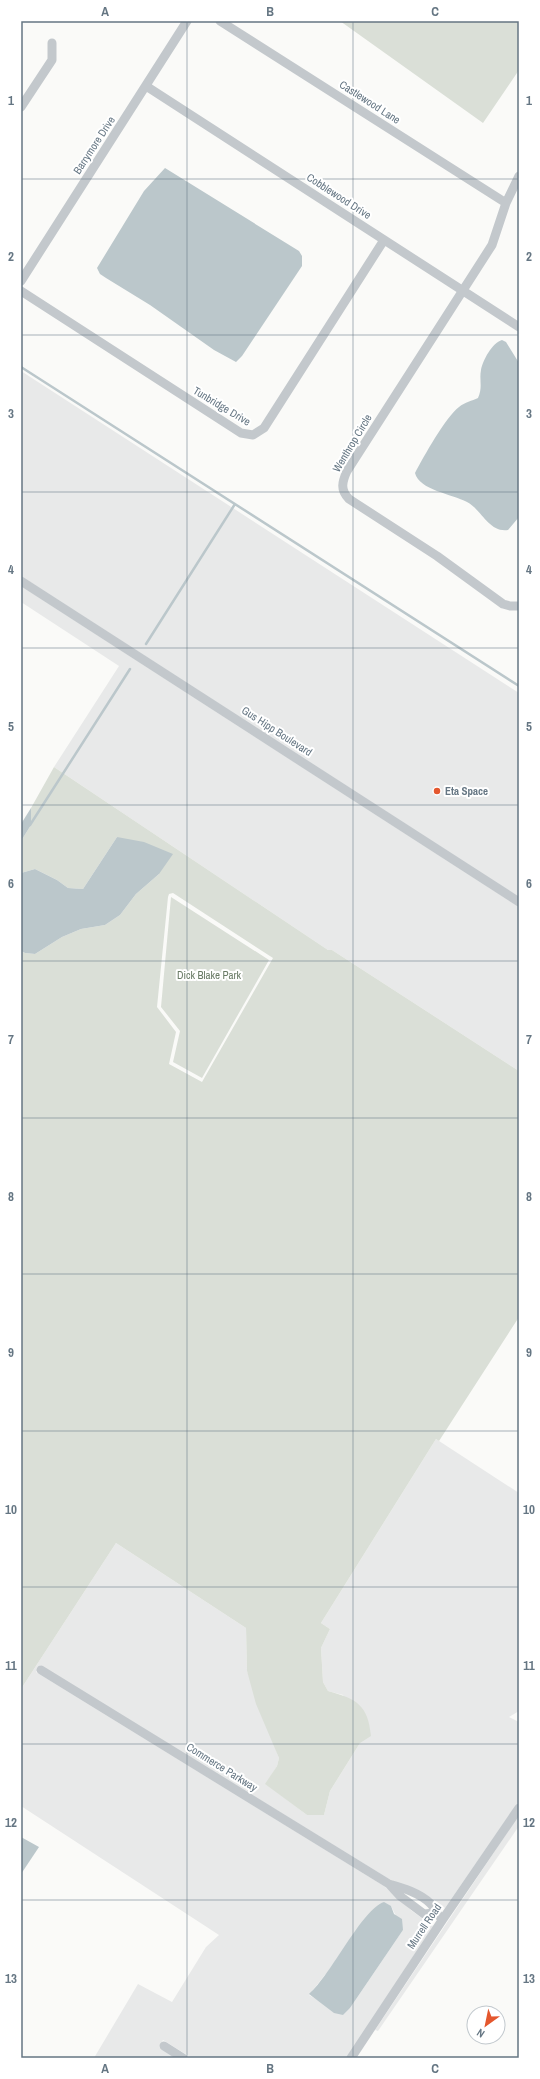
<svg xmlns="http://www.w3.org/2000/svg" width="540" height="2079" viewBox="0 0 540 2079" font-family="'Archivo Narrow',sans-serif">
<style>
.built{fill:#e8e9e9;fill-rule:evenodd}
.green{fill:#dadfd7;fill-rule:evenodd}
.water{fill:#bbc7cb}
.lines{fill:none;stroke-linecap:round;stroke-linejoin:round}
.stream{stroke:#bbc7cb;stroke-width:2.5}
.minor{stroke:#c3c8cc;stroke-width:9}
.grid{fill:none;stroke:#657683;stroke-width:1;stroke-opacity:0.55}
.poi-dot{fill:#e4572e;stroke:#fff;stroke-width:1.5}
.labels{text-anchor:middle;stroke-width:4;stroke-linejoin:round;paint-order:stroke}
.street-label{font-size:11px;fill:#657683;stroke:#fff}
.poi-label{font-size:11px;font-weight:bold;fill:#657683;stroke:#fff;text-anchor:start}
.park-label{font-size:11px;fill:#687a64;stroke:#fff}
.neatline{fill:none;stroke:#657683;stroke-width:1.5}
.grid-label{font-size:13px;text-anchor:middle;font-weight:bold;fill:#657683}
</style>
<rect width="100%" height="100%" fill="#fafaf8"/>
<path class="built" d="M21 371 519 693V897L21 576Z
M21 586 519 907V1071L332 950H328L54 767 119 666 21 602Z
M436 1439 519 1493V1711L509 1717 519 1722V1801L445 1908 429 1897 389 1879 40 1665 36 1672 384 1886 412 1911 433 1926 347 2058H192L163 2040 159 2047 175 2058H94L138 1984 172 2002 206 1947 219 1935 21 1806V1689L116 1543 246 1628 247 1671 279 1758 277 1766 266 1784 307 1815H324L330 1791 360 1743 343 1695 328 1691 323 1682 321 1648 330 1629 321 1623ZM391 1906 403 1930 350 2008 343 2015 309 1995 332 1966 364 1919Z
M519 1815V1826L378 2031 375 2030Z"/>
<path class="green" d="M340 21H519V70L483 123Z
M54 767 328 950H332L519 1071V1317L439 1441 436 1439 321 1623 330 1629 321 1648 323 1682 328 1691C357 1699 368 1705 371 1736L360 1743 330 1791 324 1815H307L265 1784 277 1766 279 1758 256 1704 247 1671 246 1628 116 1543 21 1689V951L25 953 35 954 62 937 81 929 105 925 120 915 136 894 159 874 117 837 83 889 68 888 57 880 35 869 21 873V841L31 825V808ZM173 893 273 958 202 1082 169 1064 176 1032 157 1007 168 897 169 894Z
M171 897 269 960 202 1078 173 1062 180 1031 161 1007Z"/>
<path class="water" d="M165 168 299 251 302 256V266L242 356 236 362 214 350 150 305 106 278 100 274 97 268 144 191Z
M502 340 506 342 519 363V517L508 530C489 533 481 509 467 502 452 494 419 490 415 473 424 456 445 418 459 407 465 402 472 401 478 398 483 387 479 380 481 370 483 360 492 343 502 340Z
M31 808V825L21 841V824Z
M117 837 144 842 173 854 159 874 136 894 120 915 105 925 81 929 62 937 35 954 25 953 21 951V873L35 869 57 880 68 888 83 889Z
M21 1837 39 1847 21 1874Z
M384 1902 391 1906 394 1914 402 1919 403 1930 350 2008 343 2015 334 2013 309 1994C331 1975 362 1909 384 1902Z"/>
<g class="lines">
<path class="stream" d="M21 367 519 686
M146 644 235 504
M30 825 130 669"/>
<path class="minor" d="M220 21 506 203
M146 86 519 327
M21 107 52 60V43
M519 176 506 203 492 245 347 471C342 482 340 490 349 499L437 556 503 604 510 606H519
M21 281 187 21
M21 291 241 433 253 435 264 428 384 240
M21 581 519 902
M41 1670 389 1884 400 1896 424 1914 435 1913
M389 1884C403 1888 420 1893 431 1904 435 1908 435 1913 440 1917
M164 2046 183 2058
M351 2058 443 1919 519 1808"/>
</g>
<path class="grid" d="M187 21V2058M353 21V2058M21 179H519M21 335H519M21 492H519M21 648H519M21 805H519M21 961H519M21 1118H519M21 1274H519M21 1431H519M21 1587H519M21 1744H519M21 1900H519"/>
<circle class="poi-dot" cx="437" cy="791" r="4"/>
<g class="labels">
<g class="street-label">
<text transform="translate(370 102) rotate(33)" y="4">Castlewood Lane</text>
<text transform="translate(94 145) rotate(-57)" y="4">Barrymore Drive</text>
<text transform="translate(339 196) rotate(33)" y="4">Cobblewood Drive</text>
<text transform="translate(222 406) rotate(31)" y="4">Tunbridge Drive</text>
<text transform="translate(352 443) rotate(-59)" y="4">Wenthrop Circle</text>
<text transform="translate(277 731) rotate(33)" y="4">Gus Hipp Boulevard</text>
<text transform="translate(222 1767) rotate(32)" y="4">Commerce Parkway</text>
<text transform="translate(424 1926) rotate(-56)" y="4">Murrell Road</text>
</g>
<g class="poi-label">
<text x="445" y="795">Eta Space</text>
</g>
<g class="park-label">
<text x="209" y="979">Dick Blake Park</text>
</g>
</g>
<rect width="540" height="2079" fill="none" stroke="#ffffff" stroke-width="44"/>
<g transform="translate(486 2025) rotate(213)"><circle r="19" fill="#ffffff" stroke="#c1c8cd"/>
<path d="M0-3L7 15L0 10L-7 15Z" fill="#e4572e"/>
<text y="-6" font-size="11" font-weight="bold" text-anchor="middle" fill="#657683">N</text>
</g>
<rect x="22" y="22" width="496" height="2035" class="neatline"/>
<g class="grid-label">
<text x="105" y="16">A</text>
<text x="270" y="16">B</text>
<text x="435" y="16">C</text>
<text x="11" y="105">1</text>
<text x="529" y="105">1</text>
<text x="11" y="261">2</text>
<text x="529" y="261">2</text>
<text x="11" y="418">3</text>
<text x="529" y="418">3</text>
<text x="11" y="574">4</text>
<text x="529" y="574">4</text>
<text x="11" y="731">5</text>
<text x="529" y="731">5</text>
<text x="11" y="888">6</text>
<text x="529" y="888">6</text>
<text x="11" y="1044">7</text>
<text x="529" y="1044">7</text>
<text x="11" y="1201">8</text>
<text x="529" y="1201">8</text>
<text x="11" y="1357">9</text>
<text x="529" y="1357">9</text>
<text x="11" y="1514">10</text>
<text x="529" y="1514">10</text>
<text x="11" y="1670">11</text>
<text x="529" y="1670">11</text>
<text x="11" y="1827">12</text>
<text x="529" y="1827">12</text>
<text x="11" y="1983">13</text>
<text x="529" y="1983">13</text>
<text x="105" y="2073">A</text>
<text x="270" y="2073">B</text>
<text x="435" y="2073">C</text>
</g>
</svg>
